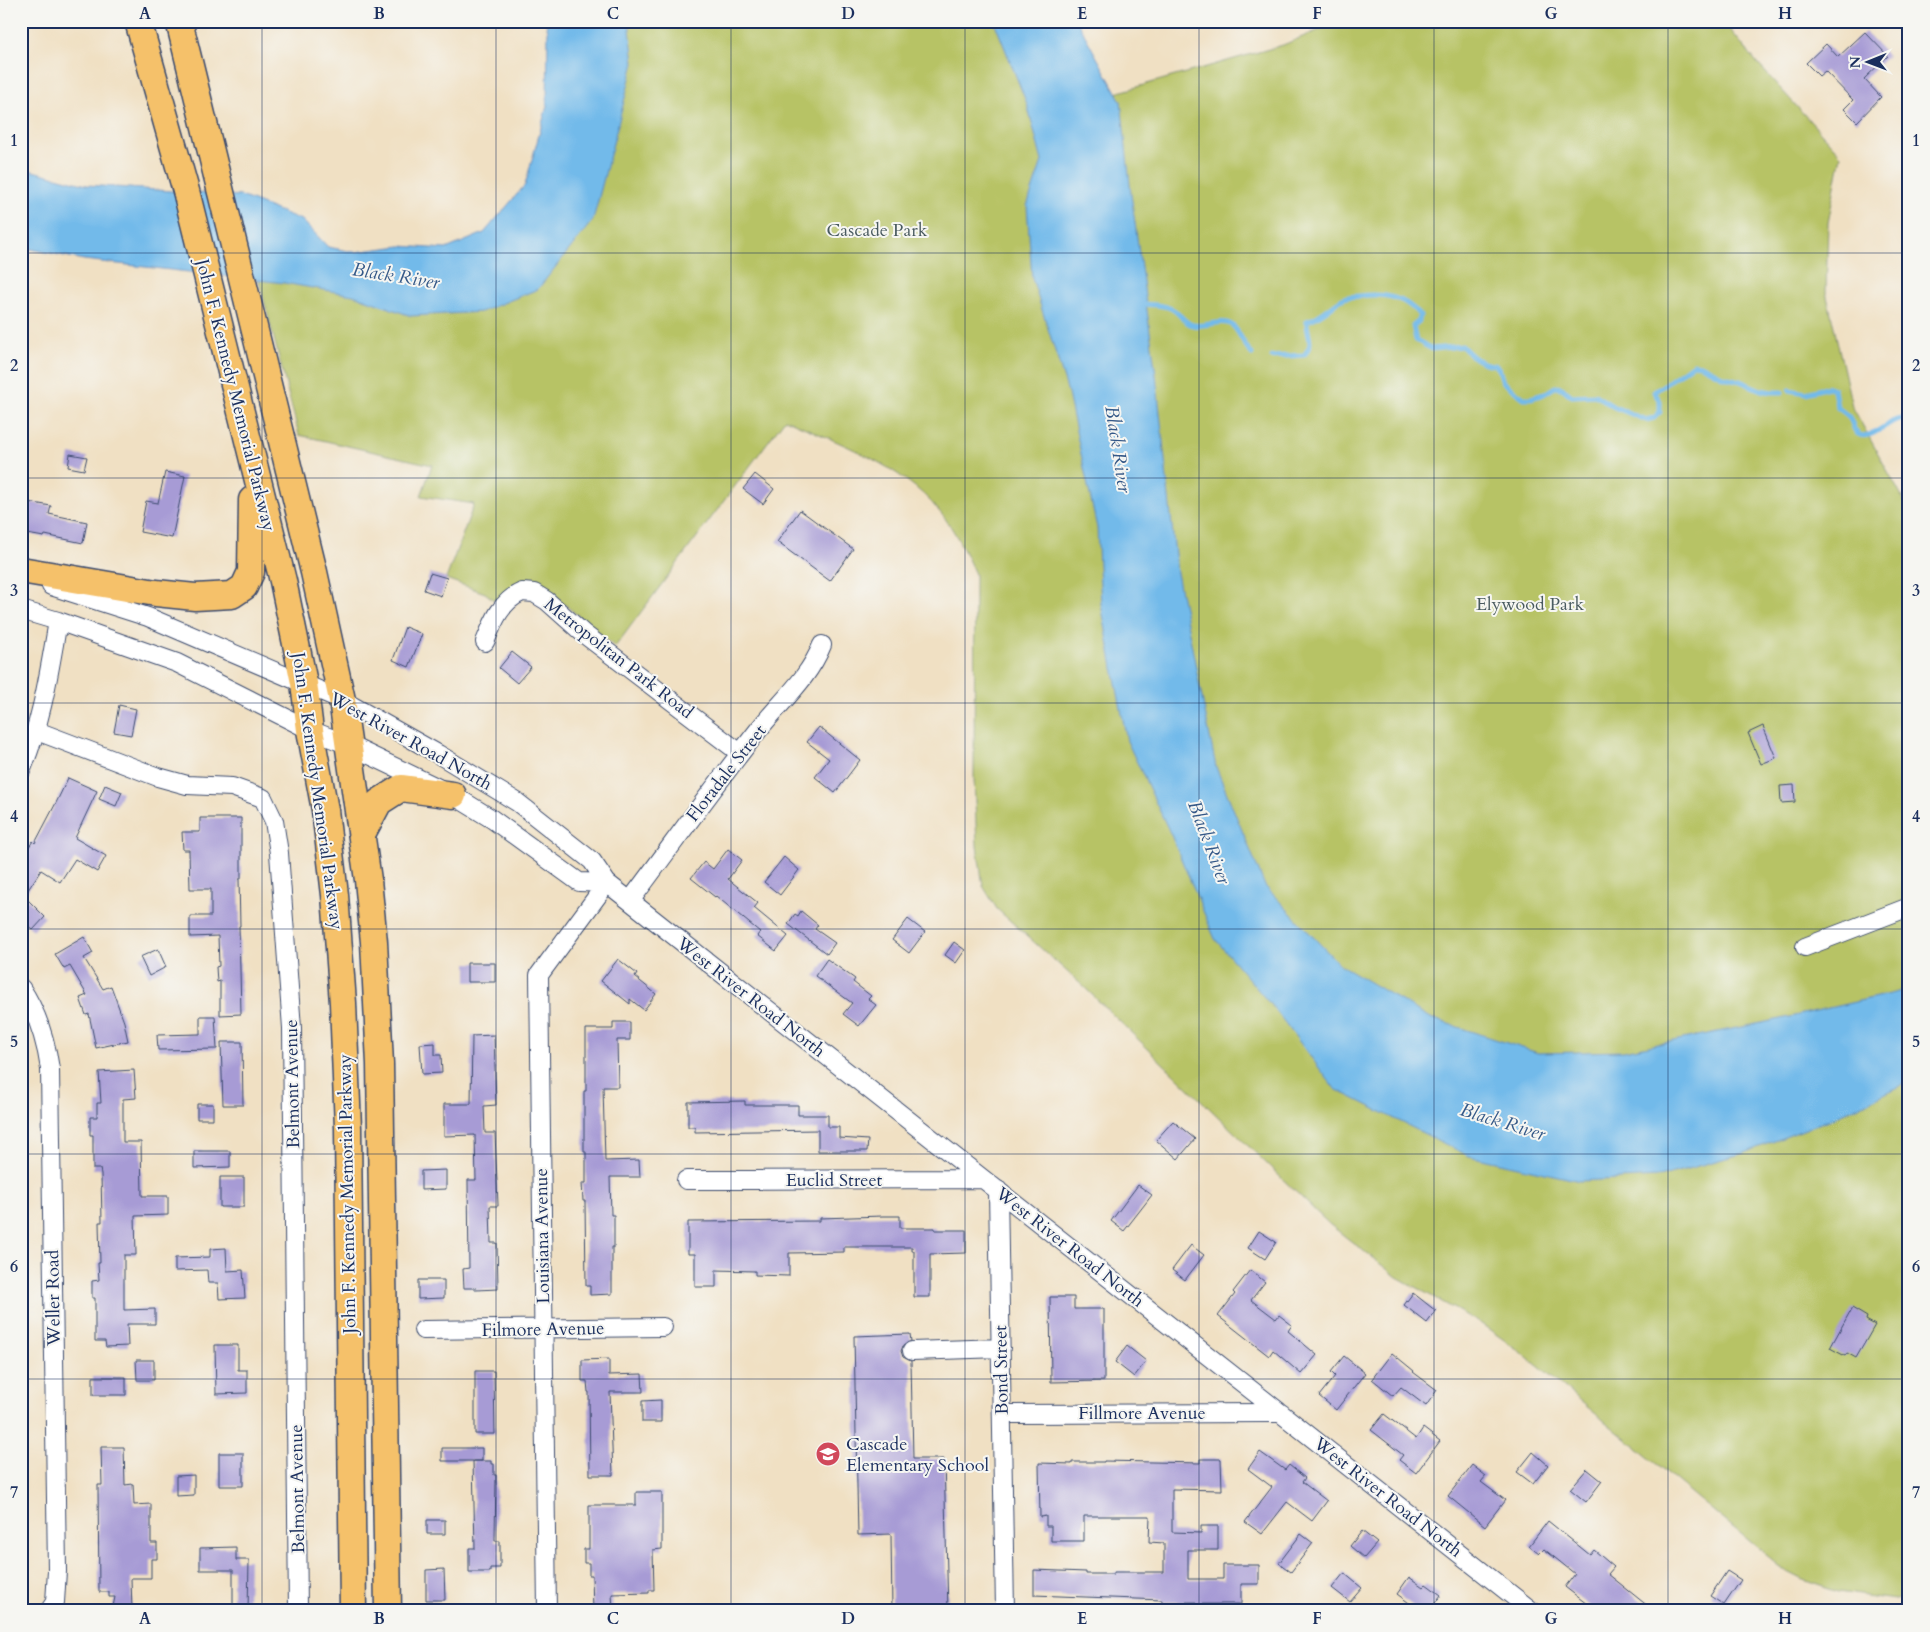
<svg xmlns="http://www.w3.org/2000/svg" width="1930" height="1632" viewBox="0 0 1930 1632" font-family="Cardo,serif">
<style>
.green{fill:#b7c365;stroke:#697962}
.water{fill:#72baea;stroke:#4674a4}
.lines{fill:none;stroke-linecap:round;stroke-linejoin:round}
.stream{stroke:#72baea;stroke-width:5}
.building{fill:#a79bd5}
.minor-casing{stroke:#3b4a6d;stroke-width:20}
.highway-casing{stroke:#3b4a6d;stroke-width:29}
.minor{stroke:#fff;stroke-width:18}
.highway{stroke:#f5c16b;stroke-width:26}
.grid{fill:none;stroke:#1b2f5e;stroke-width:1;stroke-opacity:0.55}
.labels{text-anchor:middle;stroke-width:4;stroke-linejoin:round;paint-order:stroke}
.park-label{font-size:18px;fill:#4a5b60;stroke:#f6f6f2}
.street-label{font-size:18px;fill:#1b2f5e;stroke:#f6f6f2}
.poi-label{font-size:18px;fill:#1b2f5e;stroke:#f6f6f2;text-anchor:start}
.water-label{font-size:19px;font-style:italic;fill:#355988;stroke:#f6f6f2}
.neatline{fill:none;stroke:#1b2f5e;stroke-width:2}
.grid-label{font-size:16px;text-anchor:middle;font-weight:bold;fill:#1b2f5e}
</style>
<rect width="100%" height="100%" fill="#f6f6f2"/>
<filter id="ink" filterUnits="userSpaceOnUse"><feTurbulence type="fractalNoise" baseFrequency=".02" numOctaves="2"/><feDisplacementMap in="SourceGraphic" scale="10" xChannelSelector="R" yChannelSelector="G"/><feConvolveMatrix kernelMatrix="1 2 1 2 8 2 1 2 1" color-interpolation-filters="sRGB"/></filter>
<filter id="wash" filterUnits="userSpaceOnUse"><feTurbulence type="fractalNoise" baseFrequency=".0096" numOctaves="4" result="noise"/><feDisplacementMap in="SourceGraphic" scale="20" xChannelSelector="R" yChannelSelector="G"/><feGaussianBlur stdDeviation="1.12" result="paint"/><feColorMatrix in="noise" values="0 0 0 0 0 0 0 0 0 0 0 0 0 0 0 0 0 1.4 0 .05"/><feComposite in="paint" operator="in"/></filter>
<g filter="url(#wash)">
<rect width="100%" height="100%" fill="#f0e0c3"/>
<path class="green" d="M580 21H1031L1067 107 1283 45 1341 21H1723L1759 65 1841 155 1828 223 1826 292 1852 406 1909 510V1602L1838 1592 1803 1580 1787 1572 1521 1352 1480 1323 1397 1277 1329 1224 1083 986 997 909 983 886 977 846 974 779 975 574C965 553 955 529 939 511 901 464 838 443 785 419L615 647 550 592C524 579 520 586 497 600L493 599 485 593 446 579 474 504 421 496 432 465 299 435 250 246 379 276 525 250Z"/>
<path class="water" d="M545 21H629L634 63 593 220 538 289 481 312 411 316 353 295 284 283 84 260 21 247V168L87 185 241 196 302 220 328 247 354 252 400 246 446 249 484 233 525 185 547 106 548 30Z
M994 21H1077L1121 101 1131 194 1156 375 1177 573 1216 767 1265 886 1339 964 1430 1018 1538 1053 1624 1051 1781 1019 1898 992 1909 987V1082L1836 1117 1744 1153 1659 1177 1580 1181 1469 1156 1335 1089 1276 1011 1215 939 1171 835 1127 741 1101 604 1097 528 1067 389 1032 278 1027 206 1042 161 1027 104Z"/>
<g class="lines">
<path class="stream" d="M1141 304C1150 305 1164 304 1172 309 1180 313 1184 323 1193 325 1205 328 1221 318 1232 325 1239 330 1244 346 1252 354
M1272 357 1304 355C1316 342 1306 335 1307 321 1323 316 1331 305 1344 298 1348 296 1355 297 1359 296 1381 293 1406 296 1420 316L1419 321 1413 326 1416 340 1432 349 1462 346C1472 357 1480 364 1495 365L1499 369 1503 382 1524 398H1531L1544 394 1555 387 1562 388 1572 396 1595 395 1614 407 1646 420 1654 418 1660 412V401L1654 392 1693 364 1701 365 1724 377 1740 381 1761 390 1772 392H1782
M1790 390 1806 393 1829 387 1834 389 1837 407C1841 411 1846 413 1849 417 1853 422 1853 431 1858 434 1868 441 1885 425 1894 421 1899 419 1904 419 1909 416"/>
</g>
<g id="blocks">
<path class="building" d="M1865 32 1888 56 1864 79 1881 97 1857 122 1844 109 1853 100 1825 71 1819 76 1806 63 1826 44 1838 57Z
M70 454 87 457 84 470 68 467Z
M165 472 185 476 172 538 140 532 146 501 158 503Z
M755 474 774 489 763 504 743 489Z
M28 502 51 506 49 514 87 522 83 543 45 535 44 537 21 533V508L26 509Z
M800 510 853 549 830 581 777 542Z
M430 573 447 578 441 596 424 590Z
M405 627 422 634 409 667 393 660Z
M512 652 531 667 517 683 499 668Z
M119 705 136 709 131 735 114 732Z
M1763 726 1776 758 1761 764 1748 733Z
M819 727 860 760 835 793 815 777 829 759 807 742Z
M68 778 97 791 75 838 106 856 97 872 75 859 60 882 41 870 24 896 45 917 33 930 21 919V858L33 841 35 843 57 801Z
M105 785 122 792 116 806 99 799Z
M1794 785 1795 802 1781 803 1780 786Z
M200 818H241V879H239L240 926H239L241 1014 220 1015V981L217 982 216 967 219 966 218 936 190 937V916H211V889H190L189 850H183L182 832H200Z
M728 849 742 860 728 879 758 903 754 908 788 936 776 951 757 936 760 932 716 896 715 897 691 878 704 862 713 869Z
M784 857 799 870 780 895 764 882Z
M801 911 818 925 815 929 835 943 827 954 788 924 795 914 798 916Z
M908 919 925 932 909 953 892 940Z
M84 937 93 953 84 958 103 989 111 986 124 1022 128 1041 96 1048 89 1014 86 1015 80 998 87 995 70 966 64 969 55 954Z
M954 942 965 950 956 963 945 955Z
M158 949 166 967 149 976 140 957Z
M618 959 637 974 635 977 656 994 644 1010 630 999V1004L601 981Z
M827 959 855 979 853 982 871 996 868 999 876 1005 859 1026 843 1014 852 1003 815 976Z
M467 963H495V982H467Z
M200 1016H215L217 1049 158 1050 157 1035 200 1034Z
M613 1022H630V1040H617L618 1087H603L605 1161 639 1160 640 1177H610L611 1215H614V1247H612V1294L590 1295V1286H586L585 1201H583L582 1183H586V1152H584V1091H586V1029H613Z
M494 1035 496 1105 484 1106 485 1133H495L498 1206H490L491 1243H497L498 1289 476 1290V1288H464L463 1269 469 1268 468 1180H476L475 1135 444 1136V1104H471L472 1036Z
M221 1042H242L243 1105H223Z
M435 1043V1055H441L442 1073 422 1074 420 1044Z
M134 1070 136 1098 123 1099V1142H141L142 1196H168V1215L135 1216 136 1255H124V1310L155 1309V1324H127L128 1346 106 1347 105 1341H95V1298H92V1281L99 1280 98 1263H100L99 1222H102L101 1174 100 1169H93V1135H90V1117H97V1103H101L99 1072Z
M745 1101V1105H798V1115H828V1127H839V1138L868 1140 867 1151H818V1130L695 1132V1127H688V1102Z
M197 1104H213V1119H197Z
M1173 1121 1195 1139 1178 1159 1156 1140Z
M194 1151H230V1167L194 1168Z
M446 1170V1189L421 1190V1171Z
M220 1177H244V1207H220Z
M1138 1185 1152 1195 1124 1231 1111 1221Z
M883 1216H900V1228H935V1230H966V1253L930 1254V1297H914V1251H912V1247H844V1252L789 1253V1276L755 1275V1271L716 1270V1287H695V1254H688V1222L820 1221V1218Z
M1259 1231 1276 1242 1265 1259 1248 1248Z
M1191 1245 1204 1255 1185 1280 1172 1270Z
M226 1248 227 1271 243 1270 245 1298 219 1299 218 1283H208L207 1270 175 1271V1258L210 1257V1249Z
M1250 1270 1265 1282 1251 1300 1276 1319 1279 1315 1292 1325 1288 1331 1317 1355 1301 1374 1273 1350 1269 1356 1218 1316 1235 1294 1233 1292Z
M418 1280H444V1298L418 1299Z
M1413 1293 1436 1311 1427 1323 1404 1305Z
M1050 1297H1074V1309H1104V1381L1051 1382Z
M1852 1308 1867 1317 1866 1320 1875 1325 1856 1358 1847 1353 1845 1356 1830 1348Z
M910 1334 911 1341 903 1346 901 1351 903 1357 911 1361 913 1459H944L948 1611H892L891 1534 858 1535 854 1336Z
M215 1345H238V1370H247V1393L216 1394Z
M1127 1346 1146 1361 1134 1377 1115 1362Z
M1392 1353 1414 1371 1413 1372 1437 1390 1426 1406 1401 1387 1393 1396 1372 1379Z
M1344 1356 1365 1373 1336 1410 1319 1396 1335 1376 1331 1372Z
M609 1359V1375L642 1374 643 1392H610L613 1475H590L589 1392H588L587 1381H582V1360Z
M136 1360H154V1380H137Z
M475 1371H494L495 1434H475Z
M93 1377H126V1395H93Z
M661 1400V1422H642V1401Z
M1384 1414 1416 1439 1423 1428 1440 1441 1416 1473 1399 1460 1403 1455 1371 1430Z
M101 1447H124L125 1485 133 1484 134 1505 151 1504V1543H157V1559H151V1578H131L132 1611H112L115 1597H109V1592H99L98 1485H102Z
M442 1448H482V1461H442Z
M1260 1452 1285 1470 1289 1465 1305 1478 1302 1482 1327 1501 1312 1521 1287 1502 1262 1534 1245 1522 1272 1487 1248 1469Z
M1533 1452 1548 1465 1533 1484 1517 1472Z
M219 1453H243V1486H219Z
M1200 1459H1221L1222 1490 1172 1489V1532L1201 1533V1526H1218V1550H1188V1579H1223V1565H1259V1584H1241V1604H1196V1602H1162V1600L1034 1595V1570L1086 1572V1574H1114V1572H1164V1543L1149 1542 1150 1516H1084V1541H1051V1526H1046V1516L1040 1517 1039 1463 1072 1464V1462H1104V1461L1200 1463Z
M473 1461H491V1464H494V1475H496L495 1541H500V1568H490V1572H469V1548H475Z
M1472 1465 1486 1476 1481 1482 1505 1500 1485 1526 1448 1496Z
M1587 1469 1602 1481 1586 1502 1570 1489Z
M194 1475V1495L176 1496V1476Z
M636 1492H662V1549L653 1550 654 1590H649V1593L612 1594 613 1611H593L592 1575H589V1563H584V1549H589V1505H636Z
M427 1520H445V1534H427Z
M1548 1521 1590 1555 1594 1550 1614 1567 1608 1574 1654 1611H1596L1565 1587 1575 1574 1544 1549 1539 1554 1529 1546Z
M1362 1531 1377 1543 1364 1558 1350 1546Z
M1301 1534 1313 1543 1291 1572 1279 1563Z
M236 1547V1560H249L248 1611H233V1570H200V1548Z
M444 1569 445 1600H426V1570Z
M1727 1571 1741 1580 1724 1605 1710 1596Z
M1344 1573 1362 1588 1350 1602 1332 1588Z
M1409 1577 1423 1587 1426 1584 1441 1595 1429 1611H1420L1397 1594Z"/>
</g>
</g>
<g filter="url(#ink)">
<use href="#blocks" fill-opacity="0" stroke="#3b4a6d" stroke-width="1"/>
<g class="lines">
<defs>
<path id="minor" d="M51 586 148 617 342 700 438 754 517 802 592 861 607 883 630 901 1532 1611
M21 610 58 621 177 663 310 730 349 745 453 795 492 819 579 882 607 883
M485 642C493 622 501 601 522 592L534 593 547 601 584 634 740 753
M37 731 158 777 187 785 232 787 263 798 274 821 279 853 292 1028 298 1611
M21 771C42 722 49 673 58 621
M630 901C672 845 713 788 756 733 779 703 808 680 822 645
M1805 947 1909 907
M21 988C37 1012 46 1041 50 1069L57 1571 55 1602 49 1611
M686 1180 983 1179
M998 1190 1005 1611
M423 1330 663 1327
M912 1351 1001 1348
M1002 1414 1281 1413
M547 1611 539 975 607 883"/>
<path id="highway" d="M138 21 186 191 283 581 304 683 310 730 325 810 335 895 343 1003 348 1128 353 1611
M179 21 314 572 342 700 368 880 374 942 380 1064 388 1611
M21 570 156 593 195 597 232 595 244 587 251 572 252 500
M362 834 379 802 401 788 453 795"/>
</defs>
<use href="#minor" class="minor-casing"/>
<use href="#highway" class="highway-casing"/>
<use href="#minor" class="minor"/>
<use href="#highway" class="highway"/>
</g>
</g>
<path class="grid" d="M262 21V1611M496 21V1611M731 21V1611M965 21V1611M1199 21V1611M1434 21V1611M1668 21V1611M21 253H1909M21 478H1909M21 703H1909M21 929H1909M21 1154H1909M21 1379H1909"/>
<defs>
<symbol id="school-disc" viewBox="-11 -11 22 22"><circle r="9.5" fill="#d1495b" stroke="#f6f6f2"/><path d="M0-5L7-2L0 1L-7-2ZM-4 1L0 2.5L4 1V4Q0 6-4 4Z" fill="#fff"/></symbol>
</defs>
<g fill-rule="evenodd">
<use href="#school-disc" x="814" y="1440" width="28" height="28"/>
</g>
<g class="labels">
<g class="park-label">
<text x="877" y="236">Cascade Park</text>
<text x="1530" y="610">Elywood Park</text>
</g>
<g class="street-label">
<text transform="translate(236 395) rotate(76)" y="6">John F. Kennedy Memorial Parkway</text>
<text transform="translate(619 658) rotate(38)" y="6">Metropolitan Park Road</text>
<text transform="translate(411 741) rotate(29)" y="6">West River Road North</text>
<text transform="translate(726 773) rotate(-52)" y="6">Floradale Street</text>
<text transform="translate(318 791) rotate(82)" y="6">John F. Kennedy Memorial Parkway</text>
<text transform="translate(751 997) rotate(38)" y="6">West River Road North</text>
<text transform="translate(292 1084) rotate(-91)" y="6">Belmont Avenue</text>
<text x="834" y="1186">Euclid Street</text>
<text transform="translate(347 1194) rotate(-91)" y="6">John F. Kennedy Memorial Parkway</text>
<text transform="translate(542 1236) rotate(-91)" y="6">Louisiana Avenue</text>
<text transform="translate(1070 1247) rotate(38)" y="6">West River Road North</text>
<text transform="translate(53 1298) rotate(-91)" y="6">Weller Road</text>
<text transform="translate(543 1329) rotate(-1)" y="6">Filmore Avenue</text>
<text transform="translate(1001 1370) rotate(-91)" y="6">Bond Street</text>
<text x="1142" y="1419">Fillmore Avenue</text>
<text transform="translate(297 1489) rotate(-91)" y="6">Belmont Avenue</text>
<text transform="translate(1388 1497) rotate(38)" y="6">West River Road North</text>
</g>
<g class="poi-label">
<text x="846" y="1450">Cascade<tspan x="846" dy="21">Elementary School</tspan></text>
</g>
<g class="water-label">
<text transform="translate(396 275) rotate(9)" y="7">Black River</text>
<text transform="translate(1119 449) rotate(81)" y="7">Black River</text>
<text transform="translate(1210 842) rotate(69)" y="7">Black River</text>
<text transform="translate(1503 1121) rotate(17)" y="7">Black River</text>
</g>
</g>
<rect width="1930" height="1632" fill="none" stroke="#f6f6f2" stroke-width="55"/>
<g transform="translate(1868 62) rotate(269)" stroke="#f6f6f2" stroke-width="4" paint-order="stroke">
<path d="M0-4L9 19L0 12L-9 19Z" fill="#1b2f5e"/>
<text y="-8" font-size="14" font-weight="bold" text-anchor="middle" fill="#1b2f5e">N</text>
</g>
<rect x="28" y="28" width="1874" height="1576" class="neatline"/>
<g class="grid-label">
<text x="145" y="19">A</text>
<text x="379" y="19">B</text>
<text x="613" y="19">C</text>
<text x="848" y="19">D</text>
<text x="1082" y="19">E</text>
<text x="1317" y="19">F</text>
<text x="1551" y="19">G</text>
<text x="1785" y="19">H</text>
<text x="14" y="146">1</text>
<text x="1916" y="146">1</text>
<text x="14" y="371">2</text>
<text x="1916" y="371">2</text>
<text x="14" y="596">3</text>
<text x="1916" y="596">3</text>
<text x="14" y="822">4</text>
<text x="1916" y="822">4</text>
<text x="14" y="1047">5</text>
<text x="1916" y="1047">5</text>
<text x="14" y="1272">6</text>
<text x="1916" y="1272">6</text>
<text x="14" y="1498">7</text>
<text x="1916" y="1498">7</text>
<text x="145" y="1624">A</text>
<text x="379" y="1624">B</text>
<text x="613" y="1624">C</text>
<text x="848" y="1624">D</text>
<text x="1082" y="1624">E</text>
<text x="1317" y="1624">F</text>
<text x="1551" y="1624">G</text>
<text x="1785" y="1624">H</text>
</g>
</svg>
